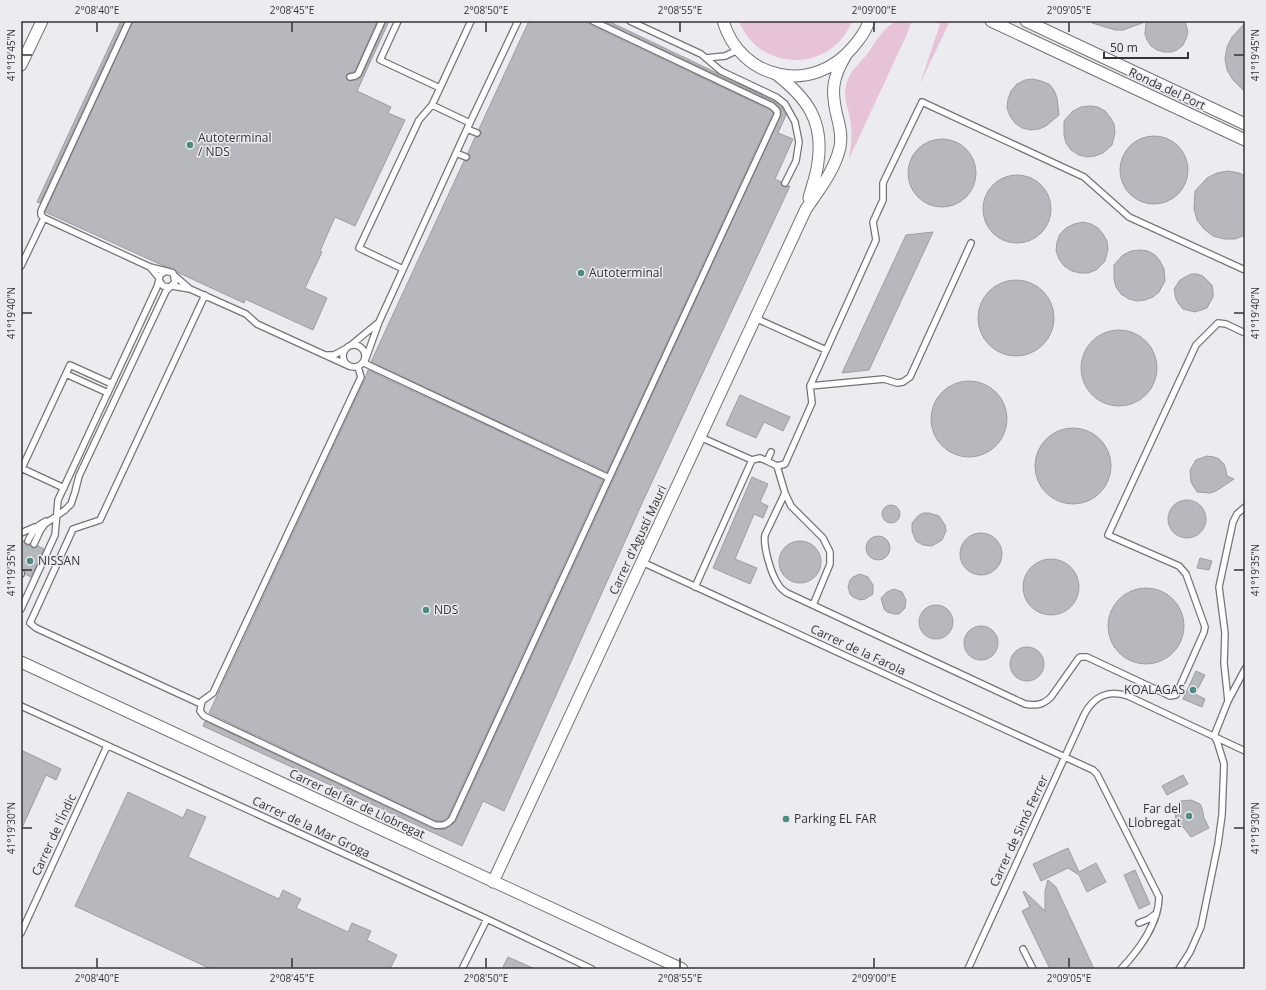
<svg xmlns="http://www.w3.org/2000/svg" width="1266" height="990" viewBox="0 0 1266 990" font-family="'Open Sans',sans-serif">
<style>
.green{fill:#e7c3d9}
.building{fill:#b7b8bd;stroke:#9d9ea3}
.lines{fill:none;stroke-linecap:round;stroke-linejoin:round}
.service-casing{stroke:#747378;stroke-width:8}
.minor-casing{stroke:#747378;stroke-width:13}
.service{stroke:#fff;stroke-width:5.5}
.minor{stroke:#fff;stroke-width:11}
.ticks{fill:none;stroke:#343436;stroke-width:1.5}
.poi-dot{fill:#498e84;stroke:#ecebf0;stroke-width:1.5}
.labels{text-anchor:middle;stroke-width:3;stroke-linejoin:round;paint-order:stroke}
.street-label{font-size:12px;fill:#343436;stroke:#ecebf0}
.poi-label{font-size:12px;fill:#343436;stroke:#ecebf0;text-anchor:start}
.neatline{fill:none;stroke:#343436;stroke-width:1.5}
.ticks-label{font-size:10px;text-anchor:middle;fill:#343436}
</style>
<rect width="100%" height="100%" fill="#ecebf0"/>
<path class="green" d="M739 21H852C832 73 759 73 739 21Z
M896 21H912L907 34 849 159C851 147 852 137 851 125 849 106 840 96 849 77 853 68 862 61 868 53 877 40 882 29 896 21Z
M931 21H950L920 84 940 24Z"/>
<path class="building" d="M121 21H124L40 203 37 202Z
M133 21H377L355 71 346 75 347 79 350 81 357 80 362 76 386 21H389L357 91 391 107 388 113 405 120 355 226 335 217 320 251 322 252 305 288 327 298 313 330 245 299 244 303 177 272 175 269 164 266 45 212Z
M529 21H589L591 25 770 110 773 113 607 472 371 362 464 161H467L470 159V156L468 153 475 137H478L481 135V132L479 129Z
M603 21H608L717 73 774 101 782 107 786 115 778 133 793 139 775 179 781 182V185L783 187 790 186 643 501 504 811 483 801 462 846 203 726 205 721 433 829H446L456 821 781 115V109L774 102Z
M1092 21H1144L1145 22 1123 30H1115L1092 23Z
M1146 21H1185L1188 32 1186 39 1183 45 1177 50 1171 52H1164L1157 50 1151 46 1147 40 1145 34Z
M1245 23V92L1233 80 1227 70 1225 59 1227 47 1232 37Z
M1033 79 1041 81 1049 84 1054 90 1057 98 1059 115 1046 126 1039 129 1031 130 1022 128 1015 123 1010 116 1007 108 1008 99 1011 91 1017 84 1025 80Z
M1090 106 1098 107 1105 111 1110 117 1114 124 1115 133 1112 145 1103 153 1095 156 1087 157 1079 155 1071 150 1066 143 1064 135V121L1073 111 1081 107Z
M1120 170a34 34 0 1 1 68 0a34 34 0 1 1-68 0Z
M908 173a34 34 0 1 1 68 0a34 34 0 1 1-68 0Z
M1228 171 1239 173 1245 176V235L1235 239H1224L1213 236 1204 229 1197 220 1194 209 1195 191 1207 178 1217 173Z
M983 209a34 34 0 1 1 68 0a34 34 0 1 1-68 0Z
M1083 222 1091 224 1098 228 1103 234 1107 241 1108 249 1105 261 1096 270 1088 273H1080L1072 271 1064 266 1059 259 1056 251 1057 242 1060 234 1066 228 1074 224Z
M933 232 869 370 842 373 906 235Z
M1140 250 1148 251 1155 255 1160 261 1164 269 1165 281 1159 292 1153 297 1145 300 1137 301 1129 299 1121 294 1116 287 1114 279V265L1123 255 1131 251Z
M1191 274H1197L1203 276 1212 285 1213 291V297L1207 308 1195 312 1183 309 1179 304 1176 299 1174 289 1180 280Z
M978 318a38 38 0 1 1 76 0a38 38 0 1 1-76 0Z
M1081 368a38 38 0 1 1 76 0a38 38 0 1 1-76 0Z
M368 370 603 480 448 817 442 821H436L209 713 365 379Z
M931 419a38 38 0 1 1 76 0a38 38 0 1 1-76 0Z
M740 395 790 417 783 431 764 422 756 438 726 425Z
M1035 466a38 38 0 1 1 76 0a38 38 0 1 1-76 0Z
M1207 456 1214 457 1219 459 1224 464 1226 470 1227 476 1234 479 1216 491 1210 493 1197 492 1191 482 1190 470 1196 460Z
M752 477 768 484 760 502 768 506 763 518 754 514 735 559 757 568 750 584 713 568Z
M1168 519a19 19 0 1 1 38 0a19 19 0 1 1-38 0Z
M882 514a9 9 0 1 1 18 0a9 9 0 1 1-18 0Z
M923 513H929L939 516 945 525 946 531 942 540 932 546 923 545 916 541 912 531V523L918 516Z
M960 554a21 21 0 1 1 42 0a21 21 0 1 1-42 0Z
M866 548a12 12 0 1 1 24 0a12 12 0 1 1-24 0Z
M23 540 26 545H30L33 548 38 546 44 549 31 577 25 574 24 571 21 569V545Z
M779 562a21 21 0 1 1 42 0a21 21 0 1 1-42 0Z
M1200 558 1212 561 1209 570 1197 568Z
M1023 587a28 28 0 1 1 56 0a28 28 0 1 1-56 0Z
M860 574 868 577 873 585V594L865 599 860 600 853 597 850 594 848 587 850 580 853 577Z
M1108 626a38 38 0 1 1 76 0a38 38 0 1 1-76 0Z
M894 589 902 592 906 600 905 608 899 614H894L887 612 884 609 881 598 887 592Z
M919 622a17 17 0 1 1 34 0a17 17 0 1 1-34 0Z
M964 643a17 17 0 1 1 34 0a17 17 0 1 1-34 0Z
M1010 664a17 17 0 1 1 34 0a17 17 0 1 1-34 0Z
M1196 671 1205 675 1195 694 1205 699 1202 707 1183 699Z
M21 750 61 769 56 780 46 775 21 830Z
M1183 775 1188 784 1167 795 1162 786Z
M128 792 183 818 187 809 206 817 188 857 279 899 283 890 301 899 296 908 348 932 352 923 371 931 367 940 397 955 390 969H211L75 906Z
M1191 800 1200 804 1202 808 1204 818 1209 828 1191 837 1184 828 1177 823 1175 814 1176 809 1181 801Z
M1068 848 1079 872 1096 863 1106 882 1087 892 1079 875 1068 868 1041 881 1033 864Z
M1135 870 1150 904 1139 909 1124 875Z
M1048 880 1056 887 1094 969H1050L1022 911 1030 907 1023 892 1024 891 1045 911V891Z
M508 957 535 969H502Z"/>
<g class="lines">
<defs>
<path id="service" d="M129 21 41 211V215L44 218 150 267
M398 21 380 60 440 88 471 21
M593 21 772 106 777 111V115L609 478
M630 21 701 54 721 71 776 97 785 104 795 122 799 142 796 161 785 183
M706 58 725 56 738 50
M350 77 355 76 358 74 382 21
M440 88 432 105 470 123
M477 133 467 129 518 21
M456 153 466 157
M21 266 44 218
M403 269 359 248 419 120 432 105
M159 278 150 267 166 271
M172 286 190 289 175 276
M190 289 246 314 257 324 349 366
M755 318 826 350
M379 322 467 129
M343 356a11 11 0 1 1 22 0a11 11 0 1 1-22 0Z
M351 345 379 322 365 361
M328 355H334L345 349
M358 367 361 377 213 693 202 701 200 711 204 716 435 825C443 826 447 825 452 819L609 478 364 363
M66 374 108 393
M810 386 884 379 897 383 903 382 910 377 971 243
M700 437 752 460 760 458 767 461 771 452
M767 461 777 466 785 493 765 535C763 546 771 574 778 584 780 588 784 591 787 593L1025 704C1036 706 1043 705 1051 697L1078 659 1080 657H1087L1170 696 1176 695 1204 632 1205 627 1186 574 1179 566 1108 535 1196 345 1218 323 1226 324 1245 333
M777 466 785 464 812 403 810 386 876 240 873 222 883 200V183L922 102 1084 177 1129 217 1245 270
M21 468 64 488
M21 470 70 365 112 384
M785 493 791 506 823 538 830 552V564L813 605
M21 533 35 527
M28 541C33 531 36 526 46 521
M34 544 40 531 45 524 65 510 71 504 75 492 79 476 166 291 175 282 173 273 166 271 160 275 159 280 163 286 169 287
M642 562 1093 770 1097 774 1159 897C1159 923 1138 951 1121 969
M21 574V573
M695 587 752 460
M21 609 55 535 58 500 157 287 159 280
M1228 701 1224 663 1225 633 1219 587 1233 522 1237 514 1245 507
M201 704 36 628 30 623 73 529 100 520 205 295
M21 706 487 919 592 969
M1139 923 1149 919 1154 915
M21 933 107 746
M1023 949 1033 969
M462 969 487 919
M968 969 1084 715C1093 697 1108 689 1128 696L1245 751
M1179 969 1190 952 1201 927 1218 844 1222 815 1224 764 1217 741 1214 736 1228 701 1245 669"/>
<path id="minor" d="M723 21C741 81 813 95 853 47 860 39 866 31 869 21
M991 21 1245 140
M1026 21 1245 124
M21 65 42 21
M776 74C807 98 824 121 818 162 817 174 812 186 809 198
M21 662 682 969
M493 882 806 209C819 190 835 170 840 147 842 136 840 127 837 116 831 91 832 78 846 55"/>
</defs>
<use href="#service" class="service-casing"/>
<use href="#minor" class="minor-casing"/>
<use href="#service" class="service"/>
<use href="#minor" class="minor"/>
</g>
<path class="ticks" d="M97 22V32M292 22V32M486 22V32M680 22V32M874 22V32M1069 22V32M22 55H32M1234 55H1244M22 313H32M1234 313H1244M22 570H32M1234 570H1244M22 828H32M1234 828H1244M97 958V968M292 958V968M486 958V968M680 958V968M874 958V968M1069 958V968"/>
<g class="poi-dot">
<circle cx="190" cy="145" r="4"/>
<circle cx="581" cy="273" r="4"/>
<circle cx="30" cy="561" r="4"/>
<circle cx="426" cy="610" r="4"/>
<circle cx="1193" cy="690" r="4"/>
<circle cx="1189" cy="816" r="4"/>
<circle cx="786" cy="819" r="4"/>
</g>
<g class="labels">
<g class="street-label">
<text transform="translate(1167 89) rotate(25)" y="4">Ronda del Port</text>
<text transform="translate(638 540) rotate(-65)" y="4">Carrer d'Agustí Mauri</text>
<text transform="translate(858 650) rotate(25)" y="4">Carrer de la Farola</text>
<text transform="translate(357 804) rotate(25)" y="4">Carrer del far de Llobregat</text>
<text transform="translate(311 827) rotate(25)" y="4">Carrer de la Mar Groga</text>
<text transform="translate(1019 831) rotate(-65)" y="4">Carrer de Simó Ferrer</text>
<text transform="translate(54 835) rotate(-65)" y="4">Carrer de l'Índic</text>
</g>
<g class="poi-label">
<text x="198" y="142">Autoterminal<tspan x="198" dy="14">/ NDS</tspan></text>
<text x="589" y="277">Autoterminal</text>
<text x="38" y="565">NISSAN</text>
<text x="434" y="614">NDS</text>
<text x="1185" y="694" text-anchor="end">KOALAGAS</text>
<text x="1181" y="813" text-anchor="end">Far del<tspan x="1181" dy="14">Llobregat</tspan></text>
<text x="794" y="823">Parking EL FAR</text>
</g>
</g>
<rect width="1266" height="990" fill="none" stroke="#ecebf0" stroke-width="44"/>
<path d="M1104 52v6h84v-6" fill="none" stroke="#343436" stroke-width="2"/>
<text x="1110" y="52" font-size="12" fill="#343436" stroke="#ecebf0" stroke-width="3" paint-order="stroke">50 m</text>
<rect x="22" y="22" width="1222" height="946" class="neatline"/>
<g class="ticks-label">
<text x="97" y="14">2°08'40"E</text>
<text x="292" y="14">2°08'45"E</text>
<text x="486" y="14">2°08'50"E</text>
<text x="680" y="14">2°08'55"E</text>
<text x="874" y="14">2°09'00"E</text>
<text x="1069" y="14">2°09'05"E</text>
<text transform="translate(11 55) rotate(-90)" y="4">41°19'45"N</text>
<text transform="translate(1255 55) rotate(-90)" y="4">41°19'45"N</text>
<text transform="translate(11 313) rotate(-90)" y="4">41°19'40"N</text>
<text transform="translate(1255 313) rotate(-90)" y="4">41°19'40"N</text>
<text transform="translate(11 570) rotate(-90)" y="4">41°19'35"N</text>
<text transform="translate(1255 570) rotate(-90)" y="4">41°19'35"N</text>
<text transform="translate(11 828) rotate(-90)" y="4">41°19'30"N</text>
<text transform="translate(1255 828) rotate(-90)" y="4">41°19'30"N</text>
<text x="97" y="982">2°08'40"E</text>
<text x="292" y="982">2°08'45"E</text>
<text x="486" y="982">2°08'50"E</text>
<text x="680" y="982">2°08'55"E</text>
<text x="874" y="982">2°09'00"E</text>
<text x="1069" y="982">2°09'05"E</text>
</g>
</svg>
